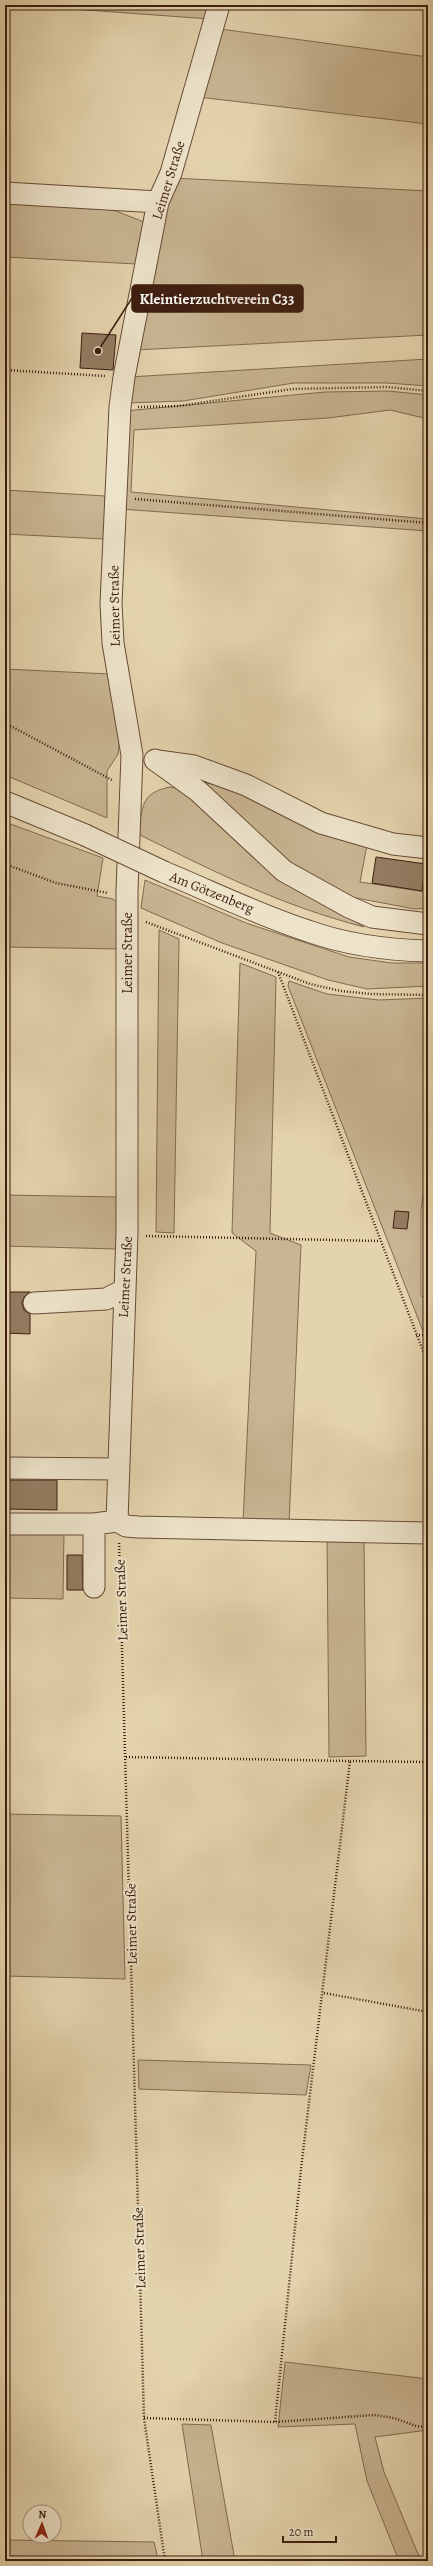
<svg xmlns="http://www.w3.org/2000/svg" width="433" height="2566" viewBox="0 0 433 2566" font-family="Alegreya,serif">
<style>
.green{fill:#c8b592;stroke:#826950}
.building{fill:#947c61;stroke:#3d1d0f}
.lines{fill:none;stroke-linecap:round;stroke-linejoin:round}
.minor-casing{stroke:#674b36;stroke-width:23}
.path{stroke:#3d1d0f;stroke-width:2.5;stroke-dasharray:1 2;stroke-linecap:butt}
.minor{stroke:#ede3ca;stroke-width:21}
.minor-bridge-casing{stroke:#674b36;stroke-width:23;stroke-linecap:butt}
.minor-bridge{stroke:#ede3ca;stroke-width:21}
.labels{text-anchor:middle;stroke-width:4;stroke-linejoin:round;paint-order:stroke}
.street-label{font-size:14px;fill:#3d1d0f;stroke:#ede3ca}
.leader{fill:none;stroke:#3d1d0f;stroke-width:1.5}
.callout-dot{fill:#3d1d0f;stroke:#ede3ca;stroke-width:1.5}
.callout{fill:#3d1d0f;stroke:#3d1d0f;stroke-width:1.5}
.callout-label{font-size:15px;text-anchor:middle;font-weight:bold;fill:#fff}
</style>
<rect width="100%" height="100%" fill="#e4d4ad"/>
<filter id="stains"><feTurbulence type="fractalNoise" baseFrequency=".005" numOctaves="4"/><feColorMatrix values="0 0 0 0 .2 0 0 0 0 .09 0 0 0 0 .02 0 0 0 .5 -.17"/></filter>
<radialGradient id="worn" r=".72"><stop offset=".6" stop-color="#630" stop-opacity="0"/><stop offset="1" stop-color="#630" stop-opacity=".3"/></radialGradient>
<path class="green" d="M17 5H213L210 19Z
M220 29 428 57V124L198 97Z
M173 178 428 191V335L135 350Z
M5 203 108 208 144 222 136 264 5 257Z
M428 359V386L387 383H294L183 401 127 403 129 377Z
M388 391 428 395V419L390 410 328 418 134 430 131 492 428 519V531L120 509 125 411 325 392Z
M5 490 105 496 104 539 5 534Z
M5 669 109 674 120 740 118 754 107 771V818L5 775Z
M200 781 250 794 367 845 360 882 426 892 428 874V908L415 909 345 896 294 866Z
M170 787 191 791 281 876 364 927C280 905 215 872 138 834 143 807 140 793 170 787Z
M5 822 103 858 97 896 113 899 119 904V949L5 947Z
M145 880 246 923 349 957 392 963H428V986L367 989 328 980 222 943 141 908Z
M159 930 179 939 174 1233 156 1232Z
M240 963 276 977 270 1233 301 1245 289 1523 243 1522 256 1251 232 1233Z
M289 981 327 994 379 1000 428 998V1166L421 1209V1296L428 1299V1344L288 986Z
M5 1195 117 1197V1249L5 1246Z
M5 1532H64L63 1599 5 1598Z
M327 1535 364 1537 366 1756 329 1757Z
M5 1814 121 1816 125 1979 5 1976Z
M138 2060 311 2065 306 2095 139 2089Z
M285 2362 428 2379V2430L375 2437 384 2472 421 2561H399L367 2481 355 2424 278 2427Z
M182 2424 211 2425 235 2561H203Z
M5 2540 154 2542 158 2559 5 2556Z"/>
<path class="building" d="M82 333 116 335 113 370 80 368Z
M376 857 426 864 422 891 372 883Z
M395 1211 409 1212 407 1229 393 1228Z
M5 1292H30L24 1297 22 1303 24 1310 30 1314V1334L5 1333Z
M9 1480H57V1510L8 1509Z
M67 1555H82L83 1590H67Z"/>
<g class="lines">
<defs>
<path id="minor" d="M5 193 158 202
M155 760 198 791 284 871 349 907 372 917 428 924
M158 761 194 766 246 785 321 823 393 844 428 848
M5 802 85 835
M164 872C212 892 259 915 308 931 347 945 388 950 428 951
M34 1303 106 1299 124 1290
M5 1468 119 1469
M117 1521 127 1233V891L132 755 113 643 111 603 120 407 124 377 158 202 171 173 219 5
M5 1524H94L117 1521 126 1526 138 1527 428 1533
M94 1587V1524"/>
</defs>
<use href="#minor" class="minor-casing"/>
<path class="path" d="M5 370 105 376
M138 407 179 406 292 389 387 387 428 391
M135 499 428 523
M5 723 112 780
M5 864 56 883 108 893
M146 922 310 984 341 991 371 994 428 995
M278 972 428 1364
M146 1236 380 1241
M416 1335H428
M119 1543 144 2418 165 2561
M126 1757 350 1761 301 2169 275 2422
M350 1761 428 1762
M324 1993 428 2012
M144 2418 275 2422 374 2415 394 2418 416 2426 428 2427"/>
<use href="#minor" class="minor"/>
<defs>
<path id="minor-bridge" d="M85 835 164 872"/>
</defs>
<use href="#minor-bridge" class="minor-bridge-casing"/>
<use href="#minor-bridge" class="minor-bridge"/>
</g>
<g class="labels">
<g class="street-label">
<text transform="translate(168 180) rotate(-73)" y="5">Leimer Straße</text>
<text transform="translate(114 606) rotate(-91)" y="5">Leimer Straße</text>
<text transform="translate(212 892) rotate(22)" y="5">Am Götzenberg</text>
<text transform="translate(127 953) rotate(-90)" y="5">Leimer Straße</text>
<text transform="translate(125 1277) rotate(-87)" y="5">Leimer Straße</text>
<text transform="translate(121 1600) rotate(-92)" y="5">Leimer Straße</text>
<text transform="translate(131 1924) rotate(-91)" y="5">Leimer Straße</text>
<text transform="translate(139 2248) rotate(-92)" y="5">Leimer Straße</text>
</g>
</g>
<path class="leader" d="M98 351L132 298"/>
<circle class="callout-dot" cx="98" cy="351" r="4"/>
<rect class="callout" x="132" y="285" width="171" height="27" rx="4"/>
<g class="callout-label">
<text x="217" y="304">Kleintierzuchtverein C33</text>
</g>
<rect width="433" height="2566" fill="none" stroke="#e4d4ad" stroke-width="20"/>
<rect x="6" y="6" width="421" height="2554" fill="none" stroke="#3d1d0f" stroke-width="2"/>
<rect x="10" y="10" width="413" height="2546" fill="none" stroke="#3d1d0f"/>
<g transform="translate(42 2524) rotate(2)"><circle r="19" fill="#ede3ca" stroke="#a7947f"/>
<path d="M0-3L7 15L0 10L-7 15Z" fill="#8f2418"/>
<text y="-6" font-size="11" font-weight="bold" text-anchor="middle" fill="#3d1d0f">N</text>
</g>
<path d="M283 2536v6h53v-6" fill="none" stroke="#3d1d0f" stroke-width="2"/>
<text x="289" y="2536" font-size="12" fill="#3d1d0f" stroke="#ede3ca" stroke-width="3" paint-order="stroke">20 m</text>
<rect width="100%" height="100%" filter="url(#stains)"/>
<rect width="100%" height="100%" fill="url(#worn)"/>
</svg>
